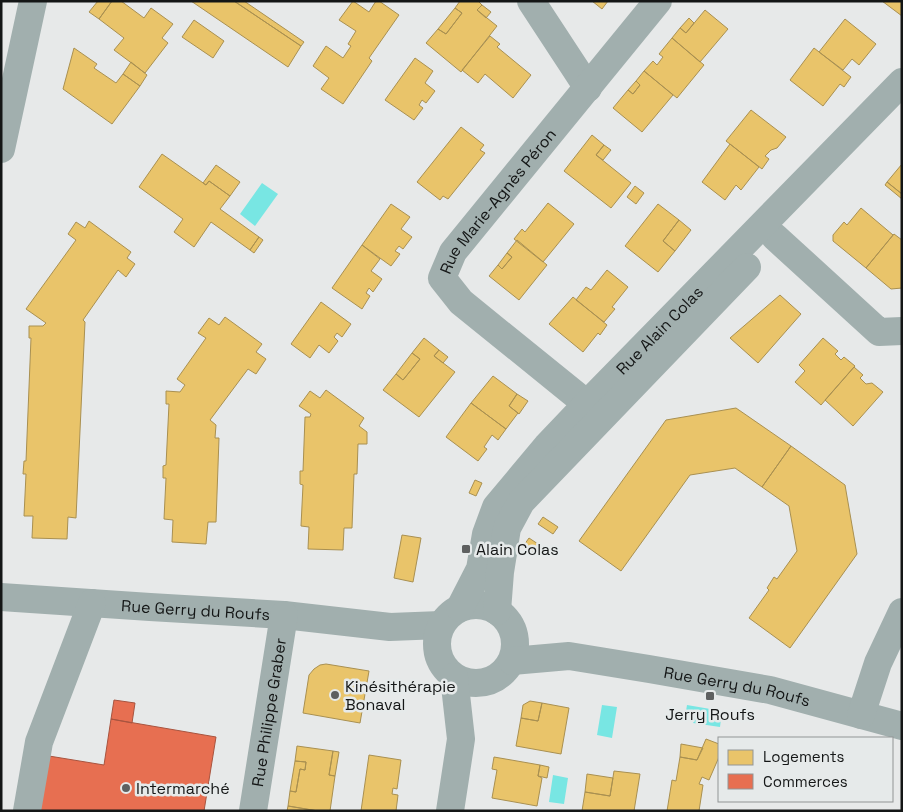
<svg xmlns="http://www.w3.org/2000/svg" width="903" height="812" viewBox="0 0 903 812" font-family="'Space Grotesk',sans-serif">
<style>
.water{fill:#78e6e3}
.homes{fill:#e9c46a;stroke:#a99051}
.shops{fill:#e76f51;stroke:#a8543f}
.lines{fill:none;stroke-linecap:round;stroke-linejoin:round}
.minor{stroke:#a1afae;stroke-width:28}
.poi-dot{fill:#5e6060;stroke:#e6eaea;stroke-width:2}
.labels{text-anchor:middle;stroke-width:5;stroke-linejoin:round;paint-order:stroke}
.street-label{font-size:16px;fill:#141616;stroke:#e6eaea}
.poi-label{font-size:16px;fill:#141616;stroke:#e6eaea;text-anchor:start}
</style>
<rect width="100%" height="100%" fill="#e7e9e9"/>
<path class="water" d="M262 183 278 194 255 226 240 214Z
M602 705 617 707 612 738 597 735Z
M687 705 722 711 720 727 693 723 694 713 686 711Z
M553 775 568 778 564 804 549 802Z"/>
<path class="homes" d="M98 1H112L99 19 89 12Z
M112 1H121L144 18 151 8 173 24 162 38 168 43 145 73 114 50 124 38 99 19Z
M191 1H234L301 46 288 67Z
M234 1H244L304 42 301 46Z
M353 1 369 12 376 1H379L399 15 369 58 372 61 343 104 321 89 329 78 313 66 326 46 343 58 351 46 348 44 356 31 339 20Z
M460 1H478L482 5 477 10 497 26 461 72 426 43 438 29 446 34 462 13 455 8Z
M592 1H608L602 9Z
M882 1H902V16Z
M482 5 491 12 486 18 477 10Z
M455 8 462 13 446 34 438 29Z
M705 10 728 29 700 62 672 38 680 28 686 33Z
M689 18 694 23 686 33 680 28Z
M845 19 876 44 859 65 852 59 843 70 819 52Z
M194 20 224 41 213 58 182 37Z
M490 36 500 44 497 47 531 75 513 98 485 74 478 83 462 70Z
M672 38 704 65 677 98 644 71 653 61 657 65 663 57 659 54Z
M74 48 97 64 94 68 116 83 123 74 140 86 112 124 63 89Z
M814 48 851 77 844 87 840 84 823 106 790 80Z
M415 58 433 71 425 83 435 91 426 103 422 100 419 105 423 108 414 120 385 100Z
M131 62 147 75 140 86 123 74Z
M644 71 673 95 642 132 613 108 628 90 633 94 640 85 636 81Z
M636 81 640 85 633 94 628 90Z
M751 110 786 137 777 148 771 150 765 156 769 159 762 169 726 141Z
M461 127 484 145 480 150 485 153 448 199 443 196 440 200 417 182Z
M592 135 604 145 596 155 631 183 611 208 564 171Z
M730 144 759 167 741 190 736 185 725 200 702 182Z
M604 145 611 150 603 160 596 155Z
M162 154 206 185 209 181 230 196 220 209 259 237 250 250 211 222 194 247 174 232 183 219 139 187Z
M902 164V194L887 182Z
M216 165 240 182 230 196 209 181 206 185 203 183Z
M887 182 902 194V199L885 185Z
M635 186 644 193 636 204 627 197Z
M548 203 574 224 543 262 514 239 522 229 525 232Z
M391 204 410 217 401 229 412 237 403 249 399 246 395 251 400 254 391 266 362 245Z
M658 204 679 220 663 241 675 251 658 272 625 246Z
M861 208 893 235 866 268 833 241V235L844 222 847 225Z
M679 220 691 230 675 251 663 241Z
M89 221 131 252 127 258 135 264 126 277 118 270 83 320 85 322 76 518 68 517 67 539 32 538 33 516H24L26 474H23L24 461H26L31 338H29V326H43L46 323 26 309 76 240 68 234 76 222 85 228Z
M894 234 902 240V288L891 289 866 268Z
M259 237 263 240 254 253 250 250Z
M517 240 547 265 519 300 489 276 498 265 502 269 512 257 507 253Z
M362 245 380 259 371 271 382 279 373 292 369 288 366 293 370 296 362 309 332 288Z
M507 253 512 257 502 269 498 265Z
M607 270 628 287 612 307 615 309 604 322 576 300 586 287 591 290Z
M780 295 801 314 758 363 730 338Z
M573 297 607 325 600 335 598 333 583 352 549 324Z
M321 302 351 324 342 337 337 333 334 337 338 341 329 353 319 345 310 358 291 344Z
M225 317 262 344 256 352 266 359 256 374 248 369 210 420 216 425 215 438H219L216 522H208L206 544 172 542 173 520 164 519 166 478H163V466L166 465 169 404H166V391L180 392 185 385 177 379 206 338 198 333 209 318 219 325Z
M424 338 439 350 434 356 455 372 419 417 383 390 396 374 403 380 420 359 412 353Z
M823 338 838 351 835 354 841 360 844 357 855 366 821 405 795 382 805 371 799 365Z
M439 350 448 357 443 363 434 356Z
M412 353 420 359 403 380 396 374Z
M854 367 863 375 860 378 866 384 872 383 883 392 853 426 825 400Z
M493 376 517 394 509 406 518 413 506 429 471 403Z
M326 390 364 418 359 426 367 432V444H358L357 474H354L352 528H344L343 550 308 549 309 527 301 526 303 485 300 484V471H303L305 417H310L311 414 299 406 310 391 320 398Z
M517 394 528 401 519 414 509 406Z
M471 403 506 429 498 440 492 435 484 447 487 449 478 461 446 437Z
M736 408 791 446 762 487 735 468 690 475 621 571 579 541 666 420Z
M791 446 845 485 857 554 790 648 749 618 769 590 767 588 774 577 777 579 797 551 789 506 762 487Z
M475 480 482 483 476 496 469 493Z
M543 517 558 527 553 534 538 524Z
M402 535 421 538 413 582 394 578Z
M529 538 544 548 538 556 524 545Z
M326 664 369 671 360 723 303 713 309 675 314 669 320 665Z
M530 701 542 703 538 721 521 718 523 705Z
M542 703 569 708 561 754 516 746 521 718 538 721Z
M706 739 719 744V757L709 780 702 777 699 784 703 785 699 811H667L672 780 676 781 680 757 697 760Z
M681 744 703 748 697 760 680 757Z
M297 746 333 751 329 775 335 776 330 811H318L288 806 290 791 296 792 300 769 305 770 306 762 295 761Z
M333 751 339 752 335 776 329 775Z
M369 755 401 760 397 789 393 788 392 794 398 795 396 811H361Z
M494 757 540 765 538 776 542 778 537 806 492 798 497 770 492 769Z
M295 761 306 762 305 770 300 769 296 792 290 791Z
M540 765 549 767 547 778 538 776Z
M614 771 640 774 634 811H582L585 792 610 796Z
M587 774 613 778 610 796 585 792Z
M288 806 318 811H287Z"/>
<path class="shops" d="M114 700 135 703 132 723 111 719Z
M111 719 216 737 204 811H40L49 756 104 765Z"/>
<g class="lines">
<g class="minor">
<path d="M531 1 588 88"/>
<path d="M1 149 33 1"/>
<path d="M775 237 879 332 902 331"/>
<path id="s1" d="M587 404 461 302 442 278 453 252 658 1"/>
<path id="s2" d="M1 597 150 607 284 615 390 627 441 625"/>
<circle cx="476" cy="644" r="39"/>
<path id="s3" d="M460 608 480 569 486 534 496 507 547 446 587 404 902 82"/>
<path d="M497 611 500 572 507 528 521 502 747 267"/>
<path id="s4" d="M512 661 569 656 649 669 770 690 902 726"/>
<path d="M861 715 878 663 902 612"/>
<path d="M27 811 39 742 92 603"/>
<path id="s5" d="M253 811 284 615"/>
<path d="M450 811 461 739 454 677"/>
</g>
</g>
<g class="poi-dot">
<rect x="461" y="544" width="10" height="10" rx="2.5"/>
<circle cx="335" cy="695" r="5"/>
<rect x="705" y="691" width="10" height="10" rx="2.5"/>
<circle cx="126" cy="788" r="5"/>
</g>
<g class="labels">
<g class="street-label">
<text dy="6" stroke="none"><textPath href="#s1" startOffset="288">Rue Marie-Agnès Péron</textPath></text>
<text dy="6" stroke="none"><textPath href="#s3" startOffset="349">Rue Alain Colas</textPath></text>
<text dy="6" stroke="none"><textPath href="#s2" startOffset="195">Rue Gerry du Roufs</textPath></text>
<text dy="6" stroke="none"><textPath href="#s4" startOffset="228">Rue Gerry du Roufs</textPath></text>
<text dy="6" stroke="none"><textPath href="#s5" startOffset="100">Rue Philippe Graber</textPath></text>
</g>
<g class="poi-label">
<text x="476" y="555">Alain Colas</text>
<text x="345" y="692">Kinésithérapie<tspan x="345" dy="18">Bonaval</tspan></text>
<text x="710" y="720" text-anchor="middle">Jerry Roufs</text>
<text x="136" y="794">Intermarché</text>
</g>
</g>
<rect width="903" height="812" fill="none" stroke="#141616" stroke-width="5"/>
<rect x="718" y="737" width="175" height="65" fill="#e6eaea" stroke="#929595"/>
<rect x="728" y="750" width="25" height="15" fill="#e9c46a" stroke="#929595"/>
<text x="763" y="762" font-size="15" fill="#141616">Logements</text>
<rect x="728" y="774" width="25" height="15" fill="#e76f51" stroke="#929595"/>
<text x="763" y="787" font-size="15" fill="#141616">Commerces</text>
</svg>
